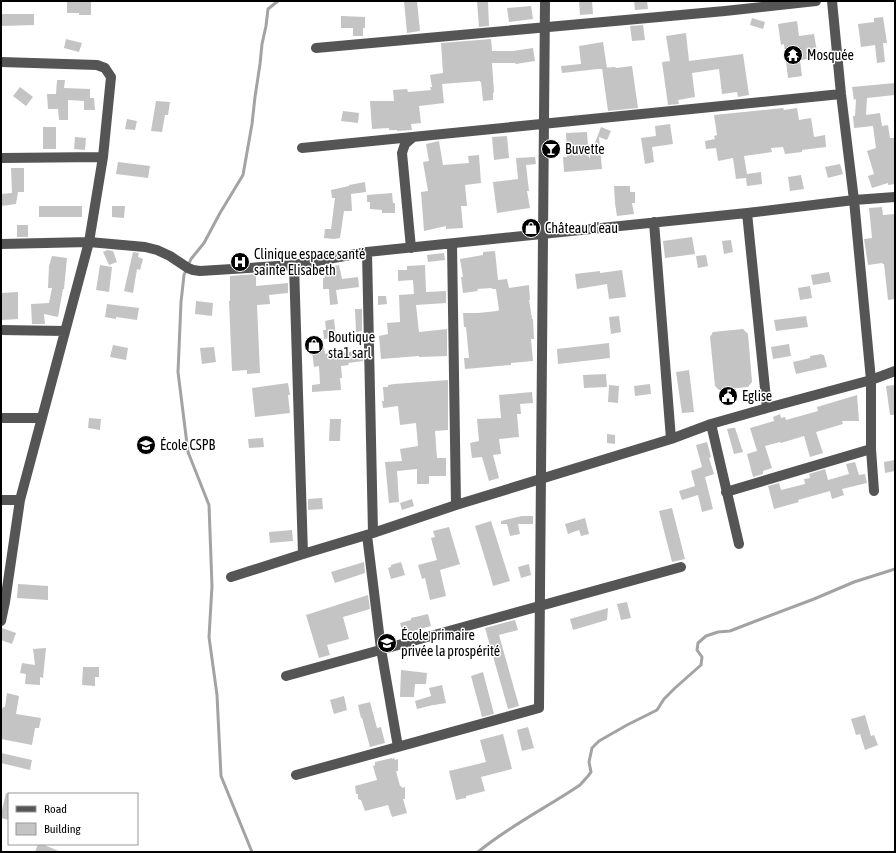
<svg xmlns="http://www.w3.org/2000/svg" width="896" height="853" viewBox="0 0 896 853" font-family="'Asap Condensed',sans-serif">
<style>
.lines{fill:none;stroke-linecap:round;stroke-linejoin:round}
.stream{stroke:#a3a3a3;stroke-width:3}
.building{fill:#c4c4c4}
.minor{stroke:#555;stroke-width:10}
.labels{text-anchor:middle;stroke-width:3;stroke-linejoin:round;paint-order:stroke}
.poi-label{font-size:14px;fill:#000;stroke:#fff;text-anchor:start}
</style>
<rect width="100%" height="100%" fill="#fff"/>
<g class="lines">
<path class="stream" d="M252 852 221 776 217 695 209 637 212 586 209 505 188 452 178 372 181 302 184 275 191 259 204 243 220 213 243 175 252 124 255 97 260 64 262 44 266 26 268 9 278 1
M478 852C509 826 546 808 580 785L588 776 591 772 589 762 592 748 599 741 627 725 657 710 664 699 675 688 701 665 702 657 697 650 698 643 706 636 718 632 730 631 748 624 814 599 854 582 895 569"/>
</g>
<path class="building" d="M67 1H91V15H79V13H67Z
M404 1H417L420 31 407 33Z
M477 1H488L489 26 479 27Z
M579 1H592L593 14 580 15Z
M634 1H647L648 9 635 10Z
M531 6 533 19 509 22 507 8Z
M2 14H34V25L1 26Z
M341 16 365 17V28H363V36H353V28H341Z
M883 17 887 43H883L885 62 877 63 875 45 861 47 858 24 874 22V18Z
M752 18 765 22 763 29 750 25Z
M797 21 799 36 814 34 818 58 800 60 802 76 788 78 784 44 781 45 778 24Z
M643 25 645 40 632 41 630 26Z
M686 33 689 61 743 54 749 95 738 97 737 92 722 94 719 69 692 73 695 97 678 100 679 104 668 105 662 62 670 61 666 36Z
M66 39 82 43 79 52 64 48Z
M491 39 492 51H513L533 48 535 61 516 64 515 63H492L494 92 493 93V100L483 101 481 82H480V81L442 84 444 103 419 106 421 123 411 124 412 130 397 131V130H389V128L372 129 370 101H394L393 90 407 89 408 92 431 90 430 87H432L430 75 443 73 441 43Z
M603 42 607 68 562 73 561 66 581 64 579 46Z
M632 66 638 108 608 111 602 68 615 67 616 68Z
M57 80H65L64 88 90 89V98H94L95 110H84V101L68 100V120H59L58 109H48L47 94H56Z
M895 83V95L867 98 866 115 880 113 882 126 888 125 890 138H895V184L888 185V183L872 188 868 176 874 174 867 151 876 148 873 126 854 128 853 116H855L856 99 854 100 852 87Z
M20 87 33 97 26 106 13 96Z
M156 101 170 102 168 115H165L162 132 151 131Z
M783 108 784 110 797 108 799 120 811 118 814 137 825 135 826 147 802 150V152L785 154 783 147 771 148 772 152 744 156 747 174 761 172 762 184 747 186 746 178 736 179 733 158 718 161 716 148 706 149 705 141 715 139 714 136 717 135 714 115Z
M343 111 359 113 358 123 341 121Z
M127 119 137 121 135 130 125 129Z
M670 124 673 144 652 147 654 162 645 164 641 138 656 136 655 126Z
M43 127H56V149H43Z
M601 127 611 131 607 140 599 137 602 169 564 172 563 157H567L566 133 587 132 589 159Z
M507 136 509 158 494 160 492 137Z
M75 137 86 138 85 150 74 149Z
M439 141 443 165 469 163 468 156 479 155 481 183 465 185 467 206H461L463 228 446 229V226L424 231 421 192 428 191 423 162 429 161 426 144Z
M535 157 536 164 526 165 529 191H527L530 208 497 213 493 182 518 179 516 158Z
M118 162 150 166 148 178 116 174Z
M840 164 843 174 828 178 825 167Z
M11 168H24V192H18L16 204 1 206V194L12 193Z
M801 175 804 189 790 191 788 177Z
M365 182 366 192 351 194 352 211H344L340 238 334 239 324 238 325 229H331L335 198H332L331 190 349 186V185Z
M614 186H630V192H635V203H632L634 214 617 216 615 203Z
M392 193 393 203H395V213H382V210L370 209V202H367V195Z
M39 206H82V217H39Z
M112 206H125L124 218 112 217Z
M882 207 883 215 895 214V299L888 300 884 264H883L882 263 868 265 864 239 872 238 869 208Z
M17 225H28V237H17Z
M692 237 695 254 665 258 663 241Z
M731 240 733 252 724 254 722 241Z
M107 250 113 251 117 262 109 265 103 252Z
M495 251 498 280 507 279 509 288 529 285 530 300H529L532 319H533L534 339H531L533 361 511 363V365L465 369 464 358H469L466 327H464L463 313H478L497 311 499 310 496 289H492V288L477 289 478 291 463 293 461 277H463L460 259 483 255V252Z
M133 252 139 253 138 257 143 259 140 270 137 269 133 293 124 291Z
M444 253 445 260 428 262 427 255Z
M706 255 708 266 698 268 696 256Z
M52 256 67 258 64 289H63L58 317 44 314 45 324H32L31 304 49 303 52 288H48L49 266Z
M100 265 112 267 109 292 96 290Z
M339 265 342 279 358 277 359 287 336 290 338 304 330 305 329 289H323V278H325L323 268Z
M425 265 426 292 446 291V303L416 305 419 332 447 329V356L419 357V356L381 359 379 336 388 334 387 323 400 322 399 295 414 294 413 280 398 281V270H407V266Z
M622 270 626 297 609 299 607 284 577 289 575 274 600 271V273Z
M829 272 831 282 813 285 811 275Z
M256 274V286L288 283V293L269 295 270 304 257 305 260 373 247 374V370L232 371 229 301H230V276Z
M810 286 812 298 800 300 798 288Z
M18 292V319L1 320V293Z
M378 296H386L387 304 378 305Z
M196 301 213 303 212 316 195 314Z
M107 304 139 308 137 320 116 317V319L105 317Z
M355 309H362V331L356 332Z
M619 316 621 332 611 334 609 317Z
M806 316 808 327 776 331 774 320Z
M334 319 336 337 324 339 323 330H326L325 321Z
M743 329 748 334 752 382 748 387 719 390 715 386 710 337 713 332Z
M323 342 325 354 328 353V355L363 350V361L348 363 349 365 341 366 342 378H340L341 390 312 392V385L320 384 319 366 314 367 312 352H310L309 344Z
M609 343 610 358 558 364 557 349Z
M789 344 791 356 773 359 771 347Z
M113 345 128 348 126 360 110 357Z
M214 347 216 362 202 364 200 348Z
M822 354V355H824L827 367 796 374 793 362 810 358V356Z
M689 370 694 412 682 413 676 372Z
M606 374 607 387 584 388 583 375Z
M448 380V430L435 431 437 458H446V476H429V484H417V469L397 471 399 502 389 503 385 462 402 461 400 449 418 446 416 423 400 425 398 406 383 408 382 401H384L383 387H388V385L394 384Z
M288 383 290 395H288L290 413 255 417 252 388Z
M650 384 651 394 635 396 634 386Z
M609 385 619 386 618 403 608 402Z
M895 385V415H890L886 386Z
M532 392 533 403 520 404 521 414H517L519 437 499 439 501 454 493 455 499 478 489 481 482 457 472 458 470 443 479 441 477 419 501 418 499 395Z
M857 395 859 421H842L843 424 816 432 823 453 810 457 804 436 781 443 780 442 765 446 772 468 763 471V474L753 477 747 454 757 451 750 428 774 421 773 417 780 414 781 418 785 417 786 420 818 411 817 407Z
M89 418 101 419 100 430 88 428Z
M330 419H341L340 441H329Z
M732 428H735L743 452 734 454 727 429Z
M607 434 615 435V444L607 443Z
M263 438 264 447 249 448 248 439Z
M707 442 711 457 709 458 714 474 705 477 713 509 702 512 698 495 682 500 679 491 695 486 691 471 702 467 696 445Z
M895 460V471L885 473 884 462Z
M855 462 859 475 865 474 867 483 842 489 844 495 832 499 830 491 798 500 799 502 774 509 768 486 779 483 781 490 805 484 804 479 810 478 809 474 825 469 828 480 849 474 846 464Z
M322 498 323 509 308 510V499Z
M412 499 414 506 402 510 400 503Z
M672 508 685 559 672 562 659 511Z
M522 516H533V524H518L520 534 510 536 507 524H501V521Z
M585 518 589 534 581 536 579 530 568 534 565 524Z
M491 521 510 581 493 586 490 575 475 526Z
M449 527 460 564 440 570 446 596 430 600 425 578 422 579 418 565 437 560 431 538 435 537 433 531Z
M292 530 293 541 270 543 269 532Z
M364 562 365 573 335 583 331 572Z
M401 562 405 575 391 579 388 568 391 567V565Z
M529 564 531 575 521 578 518 567Z
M18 584 48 586V600L17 598Z
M368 595 370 609 343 617 349 639 327 645 330 655 319 658 306 615Z
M627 602 631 618 621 620 617 604Z
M608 608 607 620 573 630 570 619Z
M428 614 431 626 403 634 400 623 411 620V618Z
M515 620 518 630 499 635 519 706 508 709 485 628Z
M2 628 16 633 12 644 1 640V633Z
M46 648 43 678 40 677V685L25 684 26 674 20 673 22 663 35 665 33 649Z
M83 667H99V677H95V686L82 685Z
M401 670 427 673 426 684H415L414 697H400Z
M483 672 494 714 482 717 471 676Z
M442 685 446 703 434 705H433L417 709 415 701 431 696 429 688Z
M7 693 19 696 16 714 41 718 39 728H35L32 745 1 739V713L3 707H5Z
M344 696 347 710 334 714 330 700Z
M370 702 377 728 381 727 385 743 370 747 362 718H361L358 705Z
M865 715 871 736 874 735 878 745 865 750 860 734 856 735 851 719Z
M528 727 534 748 522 751 517 730Z
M503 734 512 769 481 777 485 791 466 796V798L456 800 449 771 486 762 480 740Z
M1 753 32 760 30 770 1 763Z
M392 759 394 758 395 760 398 759V771H396L400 786H401L402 788 405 787V799H403L407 813 392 817 388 805 365 811 361 800 358 799V794H356L355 786 377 780 373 766 375 765V762L392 758Z
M6 793 9 794V820L1 818V814Z
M38 844H42L61 852H35Z"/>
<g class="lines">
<path class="minor" d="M832 1 841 94 854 200 871 380V449L874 491
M316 48 725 11 816 1
M1 62 97 65 105 68 111 77 103 157 89 242 20 500 5 602 1 621
M302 148 841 94
M1 158 103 157
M747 213 767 408
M654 222 671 439
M1 244 89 242 145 247 157 250 170 256 188 268 193 270 200 271 294 265 367 252 747 213 854 200 895 197
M452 244 456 505
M411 248 402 153 405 144 412 138
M367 252 373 533
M294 265 303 554
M1 330 65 331
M1 418H42
M711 424 739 544
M726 492 871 449
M1 500H20
M367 535 381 649 398 747
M231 577 303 554 373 533 456 505 671 439 711 424 767 408 871 380 895 371
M286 676 681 567
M296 775 539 708 545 1"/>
</g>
<defs>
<symbol id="temple-disc" viewBox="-11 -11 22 22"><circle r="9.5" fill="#000" stroke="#fff"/><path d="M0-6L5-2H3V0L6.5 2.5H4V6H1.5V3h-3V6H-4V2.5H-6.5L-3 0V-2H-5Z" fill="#fff"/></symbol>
<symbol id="bar-disc" viewBox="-11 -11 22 22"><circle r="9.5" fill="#000" stroke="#fff"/><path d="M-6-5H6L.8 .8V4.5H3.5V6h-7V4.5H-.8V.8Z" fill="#fff"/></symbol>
<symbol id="shop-disc" viewBox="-11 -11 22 22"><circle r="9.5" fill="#000" stroke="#fff"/><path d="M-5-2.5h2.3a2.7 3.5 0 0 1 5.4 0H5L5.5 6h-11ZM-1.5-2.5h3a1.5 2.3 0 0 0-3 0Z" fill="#fff"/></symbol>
<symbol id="hospital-disc" viewBox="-11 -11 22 22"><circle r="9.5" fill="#000" stroke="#fff"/><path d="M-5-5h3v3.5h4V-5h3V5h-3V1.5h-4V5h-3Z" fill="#fff"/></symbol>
<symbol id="civic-disc" viewBox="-11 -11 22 22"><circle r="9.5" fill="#000" stroke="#fff"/><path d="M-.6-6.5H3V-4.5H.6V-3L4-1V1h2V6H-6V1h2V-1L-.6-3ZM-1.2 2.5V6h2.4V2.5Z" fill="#fff"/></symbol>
<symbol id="school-disc" viewBox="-11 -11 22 22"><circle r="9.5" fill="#000" stroke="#fff"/><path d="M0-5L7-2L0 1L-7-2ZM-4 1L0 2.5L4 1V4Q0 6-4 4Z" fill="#fff"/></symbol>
</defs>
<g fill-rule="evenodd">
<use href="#temple-disc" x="782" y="44" width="22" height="22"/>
<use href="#bar-disc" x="540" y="138" width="22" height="22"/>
<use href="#shop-disc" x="520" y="217" width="22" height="22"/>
<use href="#hospital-disc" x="229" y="251" width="22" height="22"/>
<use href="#shop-disc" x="303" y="334" width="22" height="22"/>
<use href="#civic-disc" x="717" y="385" width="22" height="22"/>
<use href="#school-disc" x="135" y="434" width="22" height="22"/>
<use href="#school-disc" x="376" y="632" width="22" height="22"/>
</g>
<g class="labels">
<g class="poi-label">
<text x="807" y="60">Mosquée</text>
<text x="565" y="154">Buvette</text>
<text x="545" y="233">Château d'eau</text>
<text x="254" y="259">Clinique espace santé<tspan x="254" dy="16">sainte Elisabeth</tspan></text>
<text x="328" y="342">Boutique<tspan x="328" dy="16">sta1 sarl</tspan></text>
<text x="742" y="401">Eglise</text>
<text x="160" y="450">École CSPB</text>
<text x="401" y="640">École primaire<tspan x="401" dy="16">privée la prospérité</tspan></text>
</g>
</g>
<rect width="896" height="853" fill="none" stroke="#000000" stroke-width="4"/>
<rect x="8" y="793" width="130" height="52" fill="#ffffff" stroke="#999999"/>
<rect x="16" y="806" width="20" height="6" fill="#555555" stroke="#999999"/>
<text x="44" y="813" font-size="12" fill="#000000">Road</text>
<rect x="16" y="823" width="20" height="12" fill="#c4c4c4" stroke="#999999"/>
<text x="44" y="833" font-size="12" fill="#000000">Building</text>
</svg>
